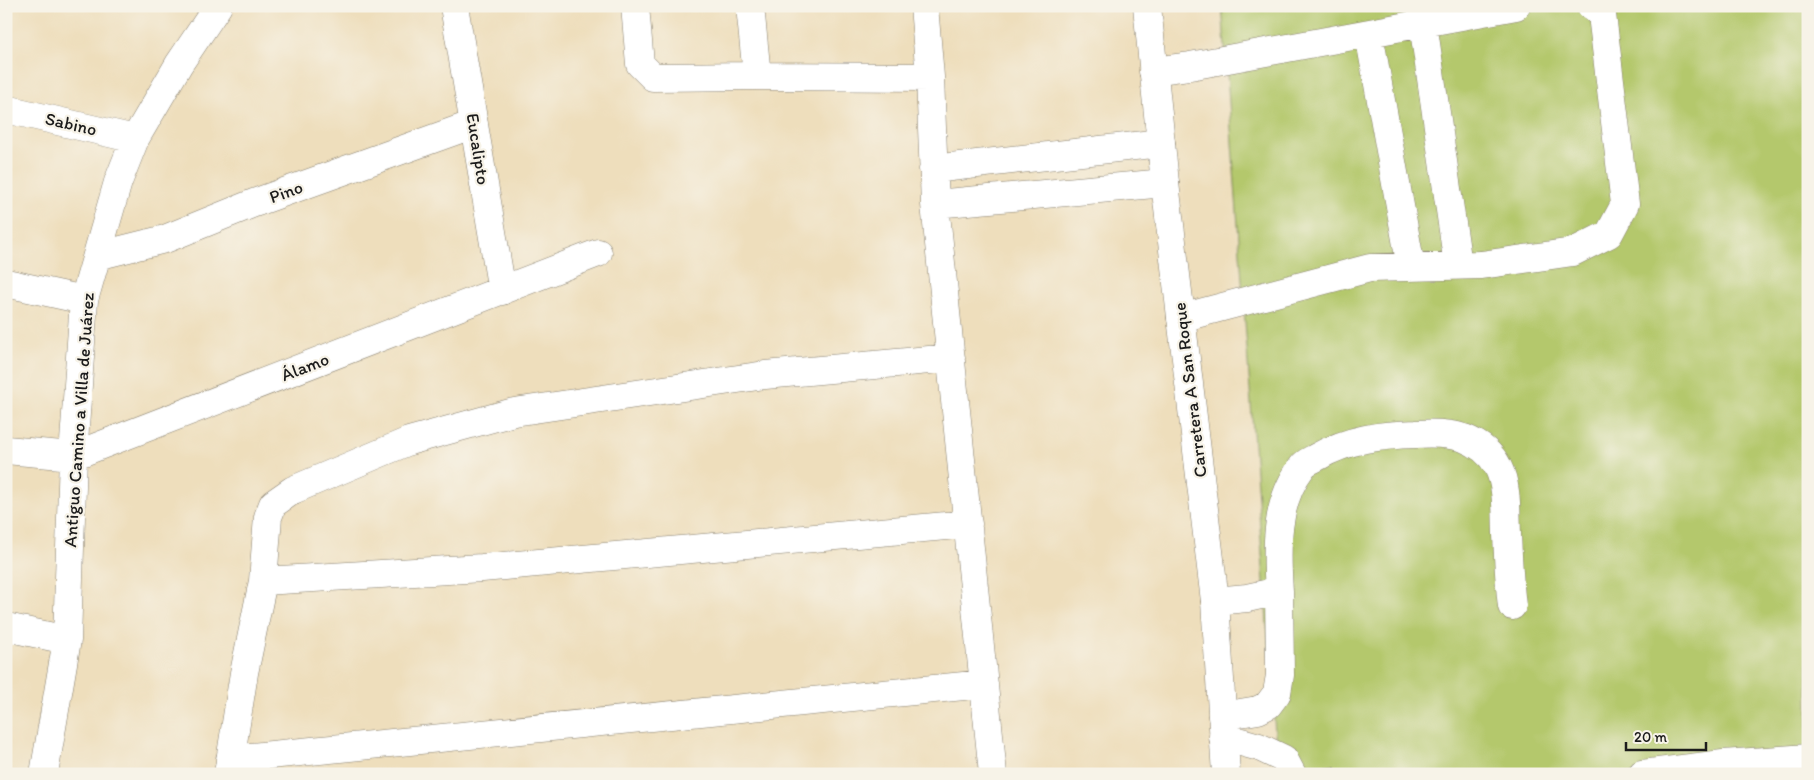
<svg xmlns="http://www.w3.org/2000/svg" width="1814" height="780" viewBox="0 0 1814 780" font-family="Itim,sans-serif">
<style>
.green{fill:#b4c86c;stroke:#687244}
.building{fill:#eab1a1}
.lines{fill:none;stroke-linecap:round;stroke-linejoin:round}
.minor-casing{stroke:#857d6c;stroke-width:29}
.major-casing{stroke:#857d6c;stroke-width:29}
.minor{stroke:#fff;stroke-width:28}
.major{stroke:#fff;stroke-width:28}
.labels{text-anchor:middle;stroke-width:4.5;stroke-linejoin:round;paint-order:stroke}
.street-label{font-size:18px;fill:#1c1c1c;stroke:#f7f3e8}
</style>
<rect width="100%" height="100%" fill="#f7f3e8"/>
<filter id="ink" filterUnits="userSpaceOnUse"><feTurbulence type="fractalNoise" baseFrequency=".02" numOctaves="2"/><feDisplacementMap in="SourceGraphic" scale="10" xChannelSelector="R" yChannelSelector="G"/><feConvolveMatrix kernelMatrix="1 2 1 2 8 2 1 2 1" color-interpolation-filters="sRGB"/></filter>
<filter id="wash" filterUnits="userSpaceOnUse"><feTurbulence type="fractalNoise" baseFrequency=".0096" numOctaves="4" result="noise"/><feDisplacementMap in="SourceGraphic" scale="20" xChannelSelector="R" yChannelSelector="G"/><feGaussianBlur stdDeviation="1.12" result="paint"/><feColorMatrix in="noise" values="0 0 0 0 0 0 0 0 0 0 0 0 0 0 0 0 0 1.4 0 .05"/><feComposite in="paint" operator="in"/></filter>
<g filter="url(#wash)">
<rect width="100%" height="100%" fill="#eedebc"/>
<path class="green" d="M1222 6H1808V774H1278Z"/>
<g id="blocks">
<path class="building" d="M1334 767V774H1320L1319 769Z"/>
</g>
</g>
<g filter="url(#ink)">
<use href="#blocks" fill-opacity="0" stroke="#857d6c" stroke-width="1"/>
<g class="lines">
<defs>
<path id="minor" d="M454 6 502 291
M635 6 640 64 653 77 757 76
M750 6 757 76 930 77
M924 6 930 77 935 204 993 774
M1423 23 1458 265
M1369 34 1411 267
M1153 71 1190 66 1516 6
M6 109 135 139
M933 169 1161 143
M935 204 1165 183
M97 256 165 239 254 203 474 124
M6 283 84 300
M1181 318 1370 268 1481 265 1573 252 1609 234 1625 204 1602 15 1591 6
M6 450 73 456 598 253
M263 581 268 517 273 504 293 490 409 441 514 412 765 375 951 358
M1215 601 1247 598 1279 591C1276 549 1275 502 1302 467 1305 462 1312 460 1317 457 1348 439 1381 435 1416 434 1432 433 1448 433 1464 438 1479 444 1491 453 1498 467 1508 487 1506 513 1507 534 1508 558 1509 582 1512 606
M6 627 67 640
M1222 716 1258 710 1268 705 1277 693 1280 675 1279 591
M1223 737 1259 747 1284 759 1292 774
M230 759 984 684
M44 774 67 640 73 456 84 300 118 182 135 139 179 64 218 6
M228 774 244 673 263 581 482 568 968 524
M1642 774 1723 764 1808 758"/>
<path id="major" d="M1147 6 1165 183 1215 601 1226 774"/>
</defs>
<use href="#minor" class="minor-casing"/>
<use href="#major" class="major-casing"/>
<use href="#minor" class="minor"/>
<use href="#major" class="major"/>
</g>
</g>
<g class="labels">
<g class="street-label">
<text transform="translate(71 124) rotate(13)" y="6">Sabino</text>
<text transform="translate(478 149) rotate(81)" y="6">Eucalipto</text>
<text transform="translate(286 192) rotate(-20)" y="6">Pino</text>
<text transform="translate(305 367) rotate(-21)" y="6">Álamo</text>
<text transform="translate(1190 390) rotate(-97)" y="6">Carretera A San Roque</text>
<text transform="translate(79 420) rotate(-86)" y="6">Antiguo Camino a Villa de Juárez</text>
</g>
</g>
<rect width="1814" height="780" fill="none" stroke="#f7f3e8" stroke-width="25"/>
<path d="M1626 742v8h80v-8" fill="none" stroke="#1c1c1c" stroke-width="2.5"/>
<text x="1634" y="742" font-size="15" fill="#1c1c1c" stroke="#f7f3e8" stroke-width="4" paint-order="stroke">20 m</text>
</svg>
